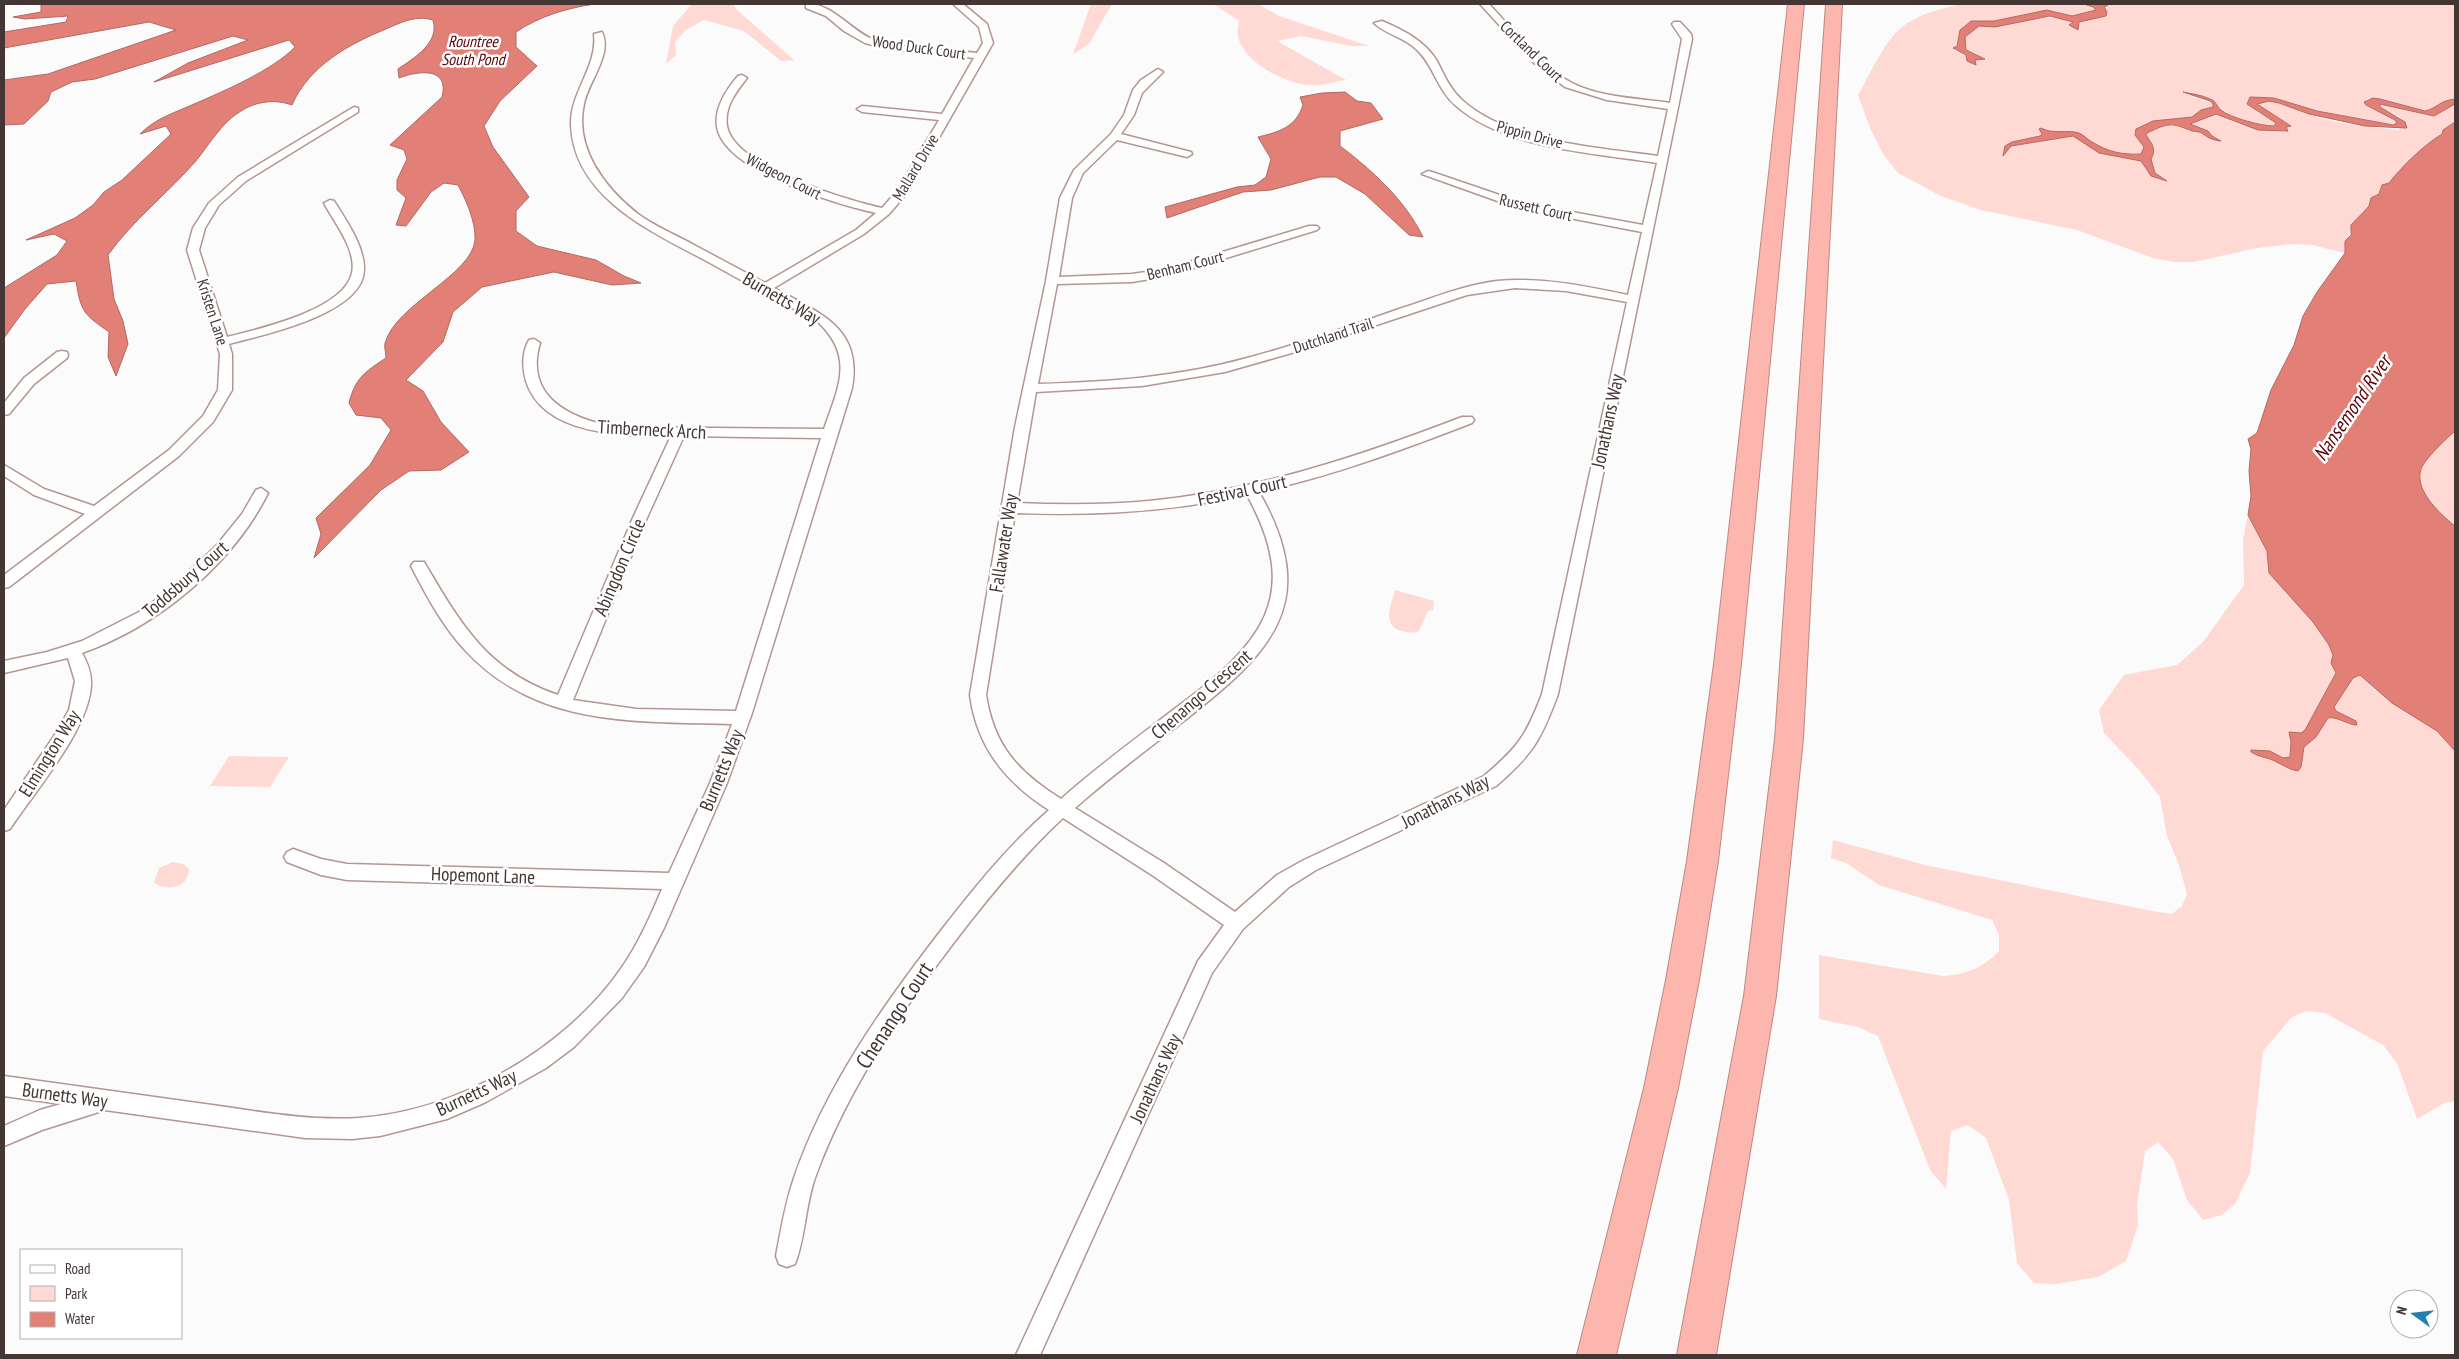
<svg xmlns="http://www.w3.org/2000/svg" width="2459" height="1359" viewBox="0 0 2459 1359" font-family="'PT Sans Narrow',sans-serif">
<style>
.green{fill:#ffd9d4}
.water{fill:#e28077;stroke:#b26a63}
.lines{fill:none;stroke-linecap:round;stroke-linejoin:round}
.minor-casing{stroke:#b59591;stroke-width:3}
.motorway-casing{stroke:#bc8983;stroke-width:2}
.minor{fill:#fff;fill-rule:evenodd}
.motorway{fill:#fdb6ae;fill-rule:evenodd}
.labels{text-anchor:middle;stroke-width:5;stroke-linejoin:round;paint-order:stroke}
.far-water-label{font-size:16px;font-style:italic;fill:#5c0005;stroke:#fff}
.far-street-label{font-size:16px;fill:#433634;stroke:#fff}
.street-label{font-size:19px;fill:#433634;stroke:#fff}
.water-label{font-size:20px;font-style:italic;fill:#5c0005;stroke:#fff}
.near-street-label{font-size:22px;fill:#433634;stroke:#fff}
</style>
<rect width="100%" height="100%" fill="#fbfbfb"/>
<path class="green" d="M692 4H733L737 10 794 60 781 61 744 31 704 20 686 30 675 42 676 55 666 64 673 26Z
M1091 4H1112L1089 44 1073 54Z
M1210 4H1258L1279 16 1369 46H1351L1301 36 1277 41 1346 80C1337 81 1328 84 1319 85 1293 88 1244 65 1238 36 1237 32 1238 26 1239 21L1215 5Z
M1960 4H2084L2096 9 2090 14 2072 16 2055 11 2035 12 1994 21H1971L1964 25 1954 50 1974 60 1984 59 1966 50 1965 36 1979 26C1984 26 1990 27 1995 27 2017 25 2060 7 2077 27L2078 22 2103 17 2104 7 2107 5 2099 4H2455V99C2438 101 2438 107 2425 111L2380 99H2367L2366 105 2395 120 2397 123 2393 125 2317 111 2274 98 2250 97 2256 111 2276 123 2274 126C2257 126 2226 118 2217 103L2184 93 2213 104V107C2202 109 2196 116 2186 118L2135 135 2144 147 2141 154C2122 155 2108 152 2092 142 2088 140 2084 135 2079 133 2066 129 2054 134 2041 129L2040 136 2011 146 2073 136 2099 153 2141 161 2147 172 2167 180 2155 173 2151 159 2154 147 2146 136 2147 133 2165 125 2179 124 2220 140 2212 136 2208 131 2189 125 2216 114 2242 125 2287 130 2285 127 2291 125 2258 106 2257 103C2272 95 2293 109 2308 114 2336 124 2369 127 2399 130L2400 117 2380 107V104L2434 116 2455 104V122L2399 170 2369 206C2355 215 2346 237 2345 253L2312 245 2293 244 2257 248 2194 262H2174L2153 258 2077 230 1981 210 1941 196 1898 173 1883 154 1870 128 1858 95C1871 73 1883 43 1902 27 1918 14 1941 9 1960 4Z
M2455 431V526C2440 514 2410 487 2423 465 2431 453 2445 440 2455 431Z
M2248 515 2267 551 2269 573 2313 622 2329 645 2333 655 2331 663 2336 673 2305 731 2291 741 2290 757 2283 758 2270 751 2258 757 2270 759 2289 769 2301 767 2304 747 2316 737 2328 718 2332 717 2349 725 2356 721 2336 711 2333 707 2353 678 2360 675 2392 703 2437 731 2455 751V1101L2444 1103 2417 1119 2397 1063 2383 1045 2325 1013 2306 1011 2292 1017 2263 1051 2250 1173 2235 1204 2222 1215 2203 1220 2187 1200 2173 1159 2158 1142 2145 1151 2137 1205 2138 1225 2126 1261 2098 1277 2056 1284 2034 1283 2017 1263 2009 1200 1986 1138 1968 1125 1951 1131 1946 1189 1930 1170 1878 1036 1858 1027 1819 1019V955L1943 976C1966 975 1984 967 1999 951V935L1992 920 1879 885 1846 863 1831 858 1833 840 1925 865 2152 911 2172 914 2182 906 2187 894 2179 865 2167 836 2160 797 2140 771 2104 733 2099 710 2124 675 2177 665 2203 642 2244 585 2243 539Z
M1395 590 1434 601 1433 610 1428 611 1419 631C1413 633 1408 633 1402 631 1381 626 1391 605 1395 590Z
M229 756 289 757 270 787 210 786Z
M173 862 183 864 189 869C188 889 167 891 154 883L159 868Z"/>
<path class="water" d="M41 4H595C567 8 540 16 516 32V47L537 66 500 101 484 126 493 147 529 197 516 211V231L537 246 596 260 624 276 641 283 612 285 554 272 482 287 453 312 443 342 406 380 423 391 441 422 469 452 441 470 409 471 381 490 314 558 321 534 316 518 370 465 391 430 381 418 356 415 349 403C355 378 366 371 386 358 386 353 384 347 385 343 396 304 472 275 475 240 476 222 466 200 458 185L444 183 431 192 406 226 396 225 406 198 397 190V180L407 159 404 150 390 145 442 97C450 66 417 71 399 78L398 69C414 58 440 43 433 20 416 15 402 22 386 29 349 44 309 66 292 105 275 99 257 101 241 111 222 122 209 145 195 162 167 194 133 220 108 255L114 299 123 321 128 344 116 376 108 357 109 332C84 314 81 313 76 281L47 284 25 309 4 338V288L57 255 67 241 54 234 26 240 75 218 93 205 104 192 122 180 171 134 166 126 140 134C156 118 174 113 194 104 224 91 273 70 295 47L289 40 154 82 188 63 248 40 233 36 95 79 72 82 51 92 48 101 24 124 4 125V80L48 74 176 30 149 22 4 48V32L66 22 68 16 25 19 13 17 41 12Z
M2084 4 2108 5 2104 7 2107 12 2106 16 2079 22 2078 30 2069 25 2073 22 2050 16 1995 27 1979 26 1965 37 1966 50 1985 59 1975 60 1976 65 1967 61 1966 55 1953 48 1957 46 1960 30 1971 21H1994L2047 10 2072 16 2096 10 2093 7Z
M1345 92 1357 101 1371 103 1383 119 1340 131V146C1372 170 1405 200 1423 237L1409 235 1365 194 1336 177H1320L1271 190 1243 192 1167 218 1165 207 1237 187 1255 185 1266 177 1271 159 1258 137C1279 132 1296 127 1303 105L1300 97 1322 93Z
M2183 92C2192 94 2202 95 2210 99 2216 101 2217 106 2221 110 2231 118 2261 126 2274 126L2276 123 2247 104 2250 97 2274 98 2317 111 2393 125 2397 123 2395 120 2366 105 2364 102 2373 98 2380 99 2425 111C2438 108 2438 101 2455 99V104L2434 116 2380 104V107L2405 122 2407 128 2365 126 2309 114 2279 103 2269 101 2257 104 2291 126 2286 127 2288 131 2258 130 2216 114 2190 124 2208 131 2212 136 2221 141C2212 140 2209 138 2203 134 2200 131 2195 132 2192 131 2170 122 2169 123 2147 133L2146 135C2152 144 2157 149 2151 159L2155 173 2167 181 2151 176 2141 161 2099 153 2073 136 2011 146 2003 156 2005 146 2012 142 2040 136 2042 134 2039 129 2041 128C2054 135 2066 129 2079 133 2084 135 2088 140 2092 142 2108 152 2123 155 2141 154L2144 147 2135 135 2136 129 2153 121 2192 117 2201 110 2213 107V104L2210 101Z
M2455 122V431C2445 440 2431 453 2423 465 2410 487 2440 514 2455 526V751L2437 731 2392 703 2360 675 2353 678 2334 707 2336 711 2356 721 2357 725C2347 725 2337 716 2328 718L2316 737 2304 747 2301 767 2298 771C2287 769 2280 763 2270 759 2263 757 2257 756 2251 752V750L2270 751 2283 758 2290 757 2291 742 2289 732 2301 733 2305 730 2336 673 2331 663 2333 655 2329 645 2313 622 2269 573 2267 551 2248 515 2251 496 2249 471 2251 449 2248 439 2257 433 2271 390 2294 345 2303 316 2317 292 2345 253V241L2351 235V225L2369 206 2371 198 2379 194 2382 185 2389 183C2401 167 2424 145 2442 134L2443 130Z"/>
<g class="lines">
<defs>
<path id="minor" d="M806 4C830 2 849 28 870 38 891 48 951 50 977 53L983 43 979 27 953 4H963L987 24 993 43 908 192 889 214 864 234 774 288C819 313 863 327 852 388L752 713 727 783 664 928 644 967 622 998 574 1047 546 1068 486 1102 447 1119 380 1136 352 1139 305 1138 105 1110 42 1130 4 1146V1126L40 1110 61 1104 4 1096V1076C73 1086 142 1095 212 1105 261 1112 310 1121 359 1118 456 1112 565 1049 620 970 638 945 650 917 662 889L347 880 321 875 287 862 284 857 287 852 293 849 321 859 347 864 669 873 710 783 732 724C634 721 536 728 464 649 442 625 426 595 411 566L414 562H424C460 623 487 671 558 695L632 520 671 436C625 436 543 436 526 381 522 368 522 352 529 340L534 339 540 343C524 397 570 419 616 427L824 429C838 388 855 358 819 323 783 303 748 284 712 264 657 234 574 200 571 125 570 92 598 66 594 34L602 32C613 54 588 82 584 104 574 148 605 188 638 214 654 226 676 235 694 245 718 258 741 270 765 283L856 230 876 213C838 205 724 171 717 127 714 108 726 90 738 76L742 75 747 78C736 92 724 107 727 126 734 167 847 200 882 208L897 191 939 120 862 112 857 109 862 106 942 114 974 58 888 49 865 43 844 31 826 16 806 8ZM684 436 821 438 736 711 636 709 573 700 646 520Z
M1480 4H1489C1514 30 1539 66 1572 83 1602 98 1638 98 1670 103L1682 39 1672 24 1674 22H1680L1691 34 1692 39 1558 694C1541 740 1533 754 1496 786L1316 870 1289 887 1243 929 1212 973 1040 1355H1016L1198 961 1224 925 1152 875 1063 818C1023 855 988 898 955 941 900 1013 847 1090 816 1175 805 1204 806 1236 795 1264L787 1267 779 1264 776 1256C781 1230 785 1204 794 1178 825 1087 884 1004 943 928 975 887 1009 845 1049 810 1005 782 977 747 970 695L1015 427 1046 281 1060 198 1074 170 1111 134 1124 115 1133 90 1141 80 1158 69 1163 72 1142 93 1134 115 1121 134 1191 152 1192 154 1187 157 1117 140 1083 173 1072 198 1059 277 1132 274 1166 269 1309 226H1317L1319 228 1317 230 1168 276 1132 282 1057 284 1038 384C1108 382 1179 377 1247 358 1300 344 1351 326 1402 308 1433 298 1464 285 1497 281 1541 277 1585 286 1628 295L1642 232 1517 208 1422 174 1428 171 1432 172 1523 203 1643 225 1657 163C1594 153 1504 149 1455 105 1437 89 1433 64 1416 49 1404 37 1385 34 1374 23L1382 21C1403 30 1425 41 1437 61 1444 75 1450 89 1462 100 1510 143 1597 147 1658 156L1668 109 1607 100 1565 87 1533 62ZM1515 288 1566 291 1627 302 1542 694C1526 736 1518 747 1484 776L1304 860 1277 875 1235 912 1164 863 1075 808C1110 777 1148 749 1185 720 1272 652 1322 602 1259 492 1332 476 1402 450 1472 423L1474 420 1472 417H1462C1361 456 1258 490 1149 501 1105 505 1061 505 1017 503L1036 392 1142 386 1225 372 1295 352 1467 295ZM1247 495C1304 598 1260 645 1177 707 1138 737 1098 766 1061 799 1018 772 994 746 986 695L1015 513C1093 516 1170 512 1247 495Z
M354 107 358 108V112L246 181 219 205 205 228 199 250 227 337C259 329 344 310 352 273 357 250 334 222 324 203L330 200 334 201C346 220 365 247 364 270 363 314 263 335 229 344L232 354V390L213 422 179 456 9 587 4 588V575L85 514 34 495 4 476V465L44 489 94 506 169 450 203 416 218 390 220 354 187 250 193 228 209 203 238 177Z
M62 351 67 352 68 355 67 358 34 384 9 414 4 415V403L24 378 57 352Z
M261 488 268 493C233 564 157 627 82 653 87 662 91 671 91 682 92 726 34 792 10 829L4 831V810L56 733 69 710 75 681 68 658 4 673V661L47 652 82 641 139 612 164 594 216 546 242 514 256 490Z"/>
<path id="motorway" d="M1788 4H1804L1741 664 1718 861 1699 980 1678 1088 1616 1355H1577L1644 1088 1666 980 1687 861 1714 664Z
M1826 4H1842L1803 739 1776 996 1716 1355H1677L1744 996 1775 739Z"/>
</defs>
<use href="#minor" class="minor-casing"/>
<use href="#motorway" class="motorway-casing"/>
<use href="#minor" class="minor"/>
<use href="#motorway" class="motorway"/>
</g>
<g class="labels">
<g class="far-water-label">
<text x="473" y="47">Rountree<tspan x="473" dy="18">South Pond</tspan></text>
</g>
<g class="far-street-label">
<text transform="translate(919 47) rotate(8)" y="6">Wood Duck Court</text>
<text transform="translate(1532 51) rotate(44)" y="6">Cortland Court</text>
<text transform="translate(1530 134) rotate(15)" y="6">Pippin Drive</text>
<text transform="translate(915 167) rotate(-59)" y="6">Mallard Drive</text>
<text transform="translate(784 176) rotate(27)" y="6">Widgeon Court</text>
<text transform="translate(1536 207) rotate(13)" y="6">Russett Court</text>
<text transform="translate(1185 265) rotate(-14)" y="6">Benham Court</text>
<text transform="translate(213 312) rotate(72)" y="6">Kristen Lane</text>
<text transform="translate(1333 335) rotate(-18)" y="6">Dutchland Trail</text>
</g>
<g class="street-label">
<text transform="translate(782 298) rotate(30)" y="7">Burnetts Way</text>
<text transform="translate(1607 421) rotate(-78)" y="7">Jonathans Way</text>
<text transform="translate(652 429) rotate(3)" y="7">Timberneck Arch</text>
<text transform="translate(1242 490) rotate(-12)" y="7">Festival Court</text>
<text transform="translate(1003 543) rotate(-81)" y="7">Fallawater Way</text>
<text transform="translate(619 567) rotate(-67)" y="7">Abingdon Circle</text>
<text transform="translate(185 579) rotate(-41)" y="7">Toddsbury Court</text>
<text transform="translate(1201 694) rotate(-41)" y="7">Chenango Crescent</text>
<text transform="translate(49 753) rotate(-58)" y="7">Elmington Way</text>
<text transform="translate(721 770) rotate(-68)" y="7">Burnetts Way</text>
<text transform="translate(1445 801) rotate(-27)" y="7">Jonathans Way</text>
<text transform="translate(483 875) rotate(2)" y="7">Hopemont Lane</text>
<text transform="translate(1155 1078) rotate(-65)" y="7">Jonathans Way</text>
<text transform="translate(476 1092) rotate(-25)" y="7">Burnetts Way</text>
<text transform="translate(65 1095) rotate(8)" y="7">Burnetts Way</text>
</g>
<g class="water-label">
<text transform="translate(2352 408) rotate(-56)" y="7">Nansemond River</text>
</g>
<g class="near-street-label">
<text transform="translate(894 1015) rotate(-57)" y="8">Chenango Court</text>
</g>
</g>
<rect width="2459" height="1359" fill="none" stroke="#433634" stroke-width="10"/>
<rect x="20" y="1249" width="162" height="90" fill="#ffffff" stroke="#b4afae"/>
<rect x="30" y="1265" width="25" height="8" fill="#ffffff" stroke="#b4afae"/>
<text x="65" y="1274" font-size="15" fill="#433634">Road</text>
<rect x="30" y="1286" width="25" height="15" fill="#ffd9d4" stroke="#b4afae"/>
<text x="65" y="1299" font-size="15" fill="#433634">Park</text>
<rect x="30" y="1312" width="25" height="15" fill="#e28077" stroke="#b4afae"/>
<text x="65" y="1324" font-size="15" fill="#433634">Water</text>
<g transform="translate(2414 1314) rotate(285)"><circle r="24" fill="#ffffff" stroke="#b4afae"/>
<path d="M0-4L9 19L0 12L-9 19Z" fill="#2680ae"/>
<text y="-8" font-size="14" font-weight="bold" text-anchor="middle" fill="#433634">N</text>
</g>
</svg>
